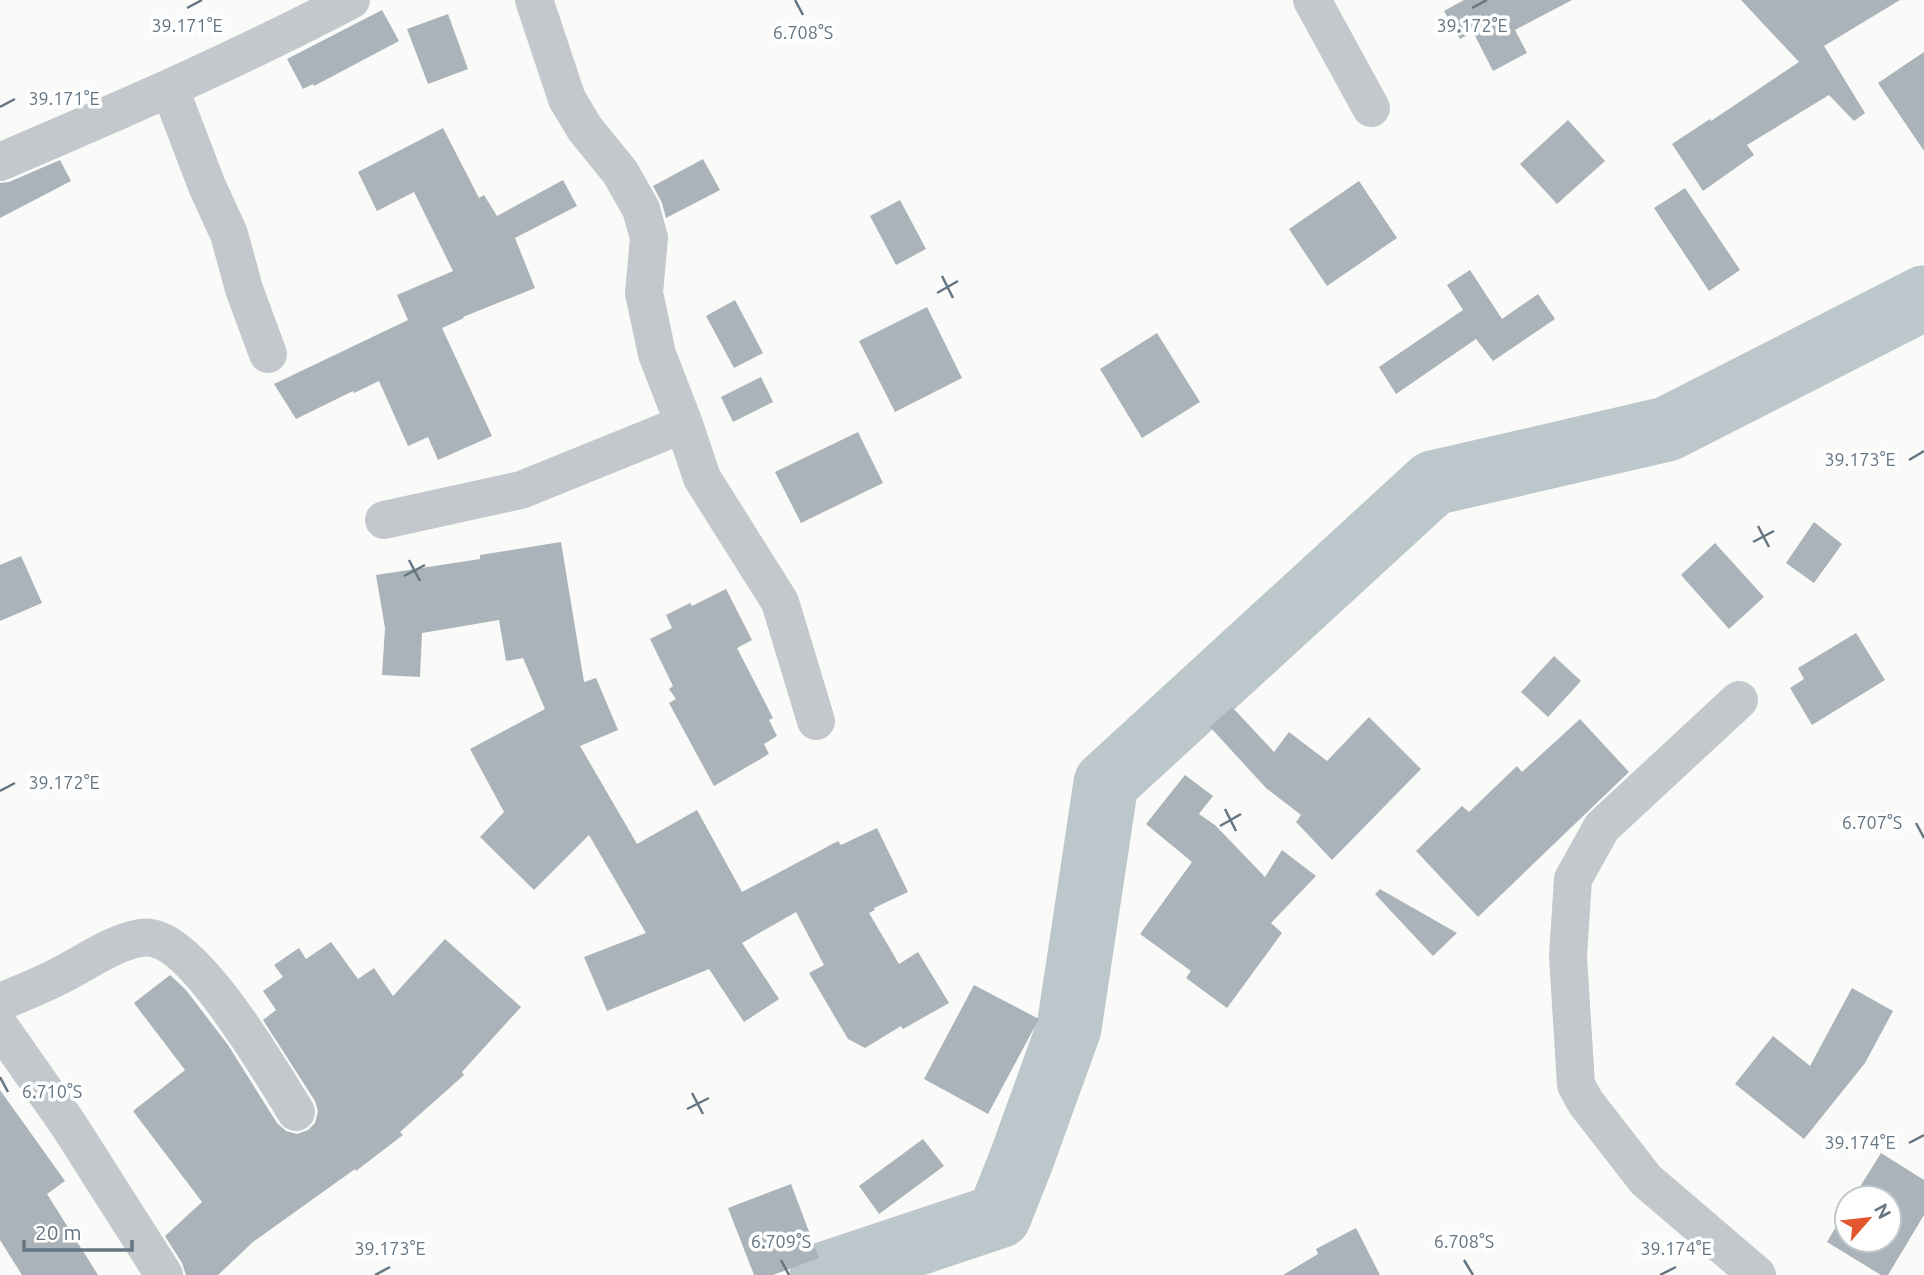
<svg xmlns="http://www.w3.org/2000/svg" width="1924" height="1275" viewBox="0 0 1924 1275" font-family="Ubuntu,sans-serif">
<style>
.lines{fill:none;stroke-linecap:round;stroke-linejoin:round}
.river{stroke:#bbc7cb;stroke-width:65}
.building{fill:#aab3b9}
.minor{stroke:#c3c8cc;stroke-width:38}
.ticks{fill:none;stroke:#657683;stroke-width:2.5}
.ticks-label{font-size:18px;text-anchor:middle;fill:#657683;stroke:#fff;stroke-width:7;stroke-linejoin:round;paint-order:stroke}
</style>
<rect width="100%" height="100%" fill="#fafaf8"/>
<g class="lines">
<path class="river" d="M822 1275 999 1216 1022 1158 1069 1028 1106 783 1433 483 1667 429 1924 298"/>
</g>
<path class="building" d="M1464 0H1572L1515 30 1527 53 1493 71 1473 32 1460 39 1444 11Z
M1741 0H1900L1824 46 1865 113 1854 121 1829 95 1747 145 1754 155 1703 191 1672 144 1710 119 1711 121 1799 62Z
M382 10 399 41 314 86 313 84 303 89 287 59Z
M448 14 468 69 428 84 407 29Z
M1924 52V151L1878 83Z
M1568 120 1605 161 1557 204 1520 164Z
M443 128 479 198 484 195 497 216 563 180 577 206 515 238 535 288 463 317 464 318 442 328 492 436 438 460 428 437 408 446 379 381 354 393 353 391 296 419 274 384 408 320 397 295 453 271 414 192 377 211 358 172Z
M703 159 720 190 666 218 662 203 653 186Z
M60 160 71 181 0 218V183L9 182Z
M1359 181 1397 238 1327 286 1289 229Z
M1685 188 1740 270 1709 291 1654 208Z
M900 200 926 249 896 265 870 216Z
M1470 270 1502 319 1538 294 1555 319 1493 361 1476 339 1396 394 1379 367 1463 310 1447 285Z
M735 300 763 353 734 368 706 316Z
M927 307 962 378 895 412 859 341Z
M1157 333 1200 402 1142 438 1100 369Z
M761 377 773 402 733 422 721 397Z
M858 432 883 483 801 523 775 472Z
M1814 522 1842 544 1814 583 1786 563Z
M561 542 584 682 596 678 618 730 580 746 637 844 697 810 742 892 838 841 841 845 877 828 908 892 874 908 875 910 869 913 899 964 918 952 949 1003 903 1029 901 1026 865 1048 848 1039 809 973 824 965 796 912 742 943 779 999 744 1022 709 969 607 1011 584 957 646 933 589 835 534 890 480 837 504 812 470 749 545 709 523 658 506 661 499 620 422 633 420 677 382 675 385 628 376 575 480 559V555Z
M1715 543 1764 597 1729 629 1681 575Z
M21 556 42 603 0 621V565Z
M726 589 752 640 737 648 773 718 769 720 777 736 764 744 769 754 714 786 669 703 676 699 669 689 673 686 650 639 672 628 666 615 690 603 692 606Z
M1856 633 1885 680 1812 725 1790 688 1804 679 1798 668Z
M1554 656 1581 681 1548 717 1521 692Z
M1232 707 1274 752 1289 732 1327 761 1369 717 1421 769 1332 860 1296 822 1301 815 1266 788 1210 727Z
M1580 719 1629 772 1478 917 1416 851 1462 806 1469 812 1517 766 1522 772Z
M1185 775 1213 796 1199 814 1215 825 1265 877 1282 850 1316 876 1271 923 1282 933 1227 1008 1186 978 1191 971 1140 934 1192 862 1146 824Z
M1380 889 1457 933 1433 956 1375 894Z
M445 939 521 1007 462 1072 464 1075 400 1132 403 1135 356 1171 355 1169 253 1242 218 1275H186L182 1263 165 1236 202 1202 133 1111 185 1070 134 1003 170 975 186 990 228 1045 277 1123 286 1131 297 1134 308 1130 315 1123 318 1111 315 1101 263 1020 276 1010 263 991 283 977 274 965 299 948 306 959 331 942 358 979 374 968 393 996Z
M974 985 1039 1019 988 1114 924 1079Z
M1852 988 1893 1011 1865 1063 1804 1139 1735 1084 1773 1036 1810 1066Z
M0 1090 65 1181 47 1194 98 1275H22L0 1240Z
M923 1139 944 1166 879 1214 859 1186Z
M1881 1153 1924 1180V1215L1888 1275H1881L1827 1242 1847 1208V1240H1889V1198H1853Z
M791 1184 819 1258 773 1275H754L728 1208Z
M1356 1228 1380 1275H1283L1318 1254 1316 1249Z"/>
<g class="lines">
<path class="minor" d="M534 0 567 99 585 129 620 172 641 209 649 238 644 293 657 354 684 424 702 478 780 602 816 721
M1312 0 1371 108
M170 89 207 186 229 234 244 289 268 354
M0 162C119 111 237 60 351 0
M384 520 521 490 684 424
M1739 700 1602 827 1573 879 1568 956 1576 1085 1586 1103 1646 1180 1757 1275
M0 1002C20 994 40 986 59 976 84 964 113 942 141 938 190 929 272 1074 296 1112
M0 1027 68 1124 164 1275"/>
</g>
<path class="ticks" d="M795 0 803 15M187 8 202 0M1472 8 1487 0M0 107 15 99M942 276 953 298M937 293 958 281M1909 460 1924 451M1758 526 1769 547M1753 542 1774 531M409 560 420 581M404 576 425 565M0 791 15 783M1225 809 1236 831M1916 823 1924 838M1220 826 1241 814M0 1077 8 1092M692 1093 703 1114M687 1109 709 1098M1909 1143 1924 1135M781 1260 789 1275M1464 1260 1473 1275M375 1275 390 1267M1660 1275 1676 1267"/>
<g class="ticks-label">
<text x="187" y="32">39.171°E</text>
<text x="1472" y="32">39.172°E</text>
<text x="803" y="39">6.708°S</text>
<text x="64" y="105">39.171°E</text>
<text x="1860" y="466">39.173°E</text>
<text x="64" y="789">39.172°E</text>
<text x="1872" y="829">6.707°S</text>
<text x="52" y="1098">6.710°S</text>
<text x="1860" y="1149">39.174°E</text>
<text x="781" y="1248">6.709°S</text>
<text x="1464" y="1248">6.708°S</text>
<text x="390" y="1255">39.173°E</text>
<text x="1676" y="1255">39.174°E</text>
</g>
<g transform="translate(1868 1219) rotate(62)"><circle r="33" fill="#ffffff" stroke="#c1c8cd" stroke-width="2"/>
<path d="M0-5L12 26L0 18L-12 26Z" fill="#e4572e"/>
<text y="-10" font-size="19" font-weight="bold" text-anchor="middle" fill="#657683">N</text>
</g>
<path d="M24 1240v10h108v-10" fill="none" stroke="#657683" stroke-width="3.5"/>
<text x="35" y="1240" font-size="21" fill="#657683" stroke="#ffffff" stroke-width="5" paint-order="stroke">20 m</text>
</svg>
